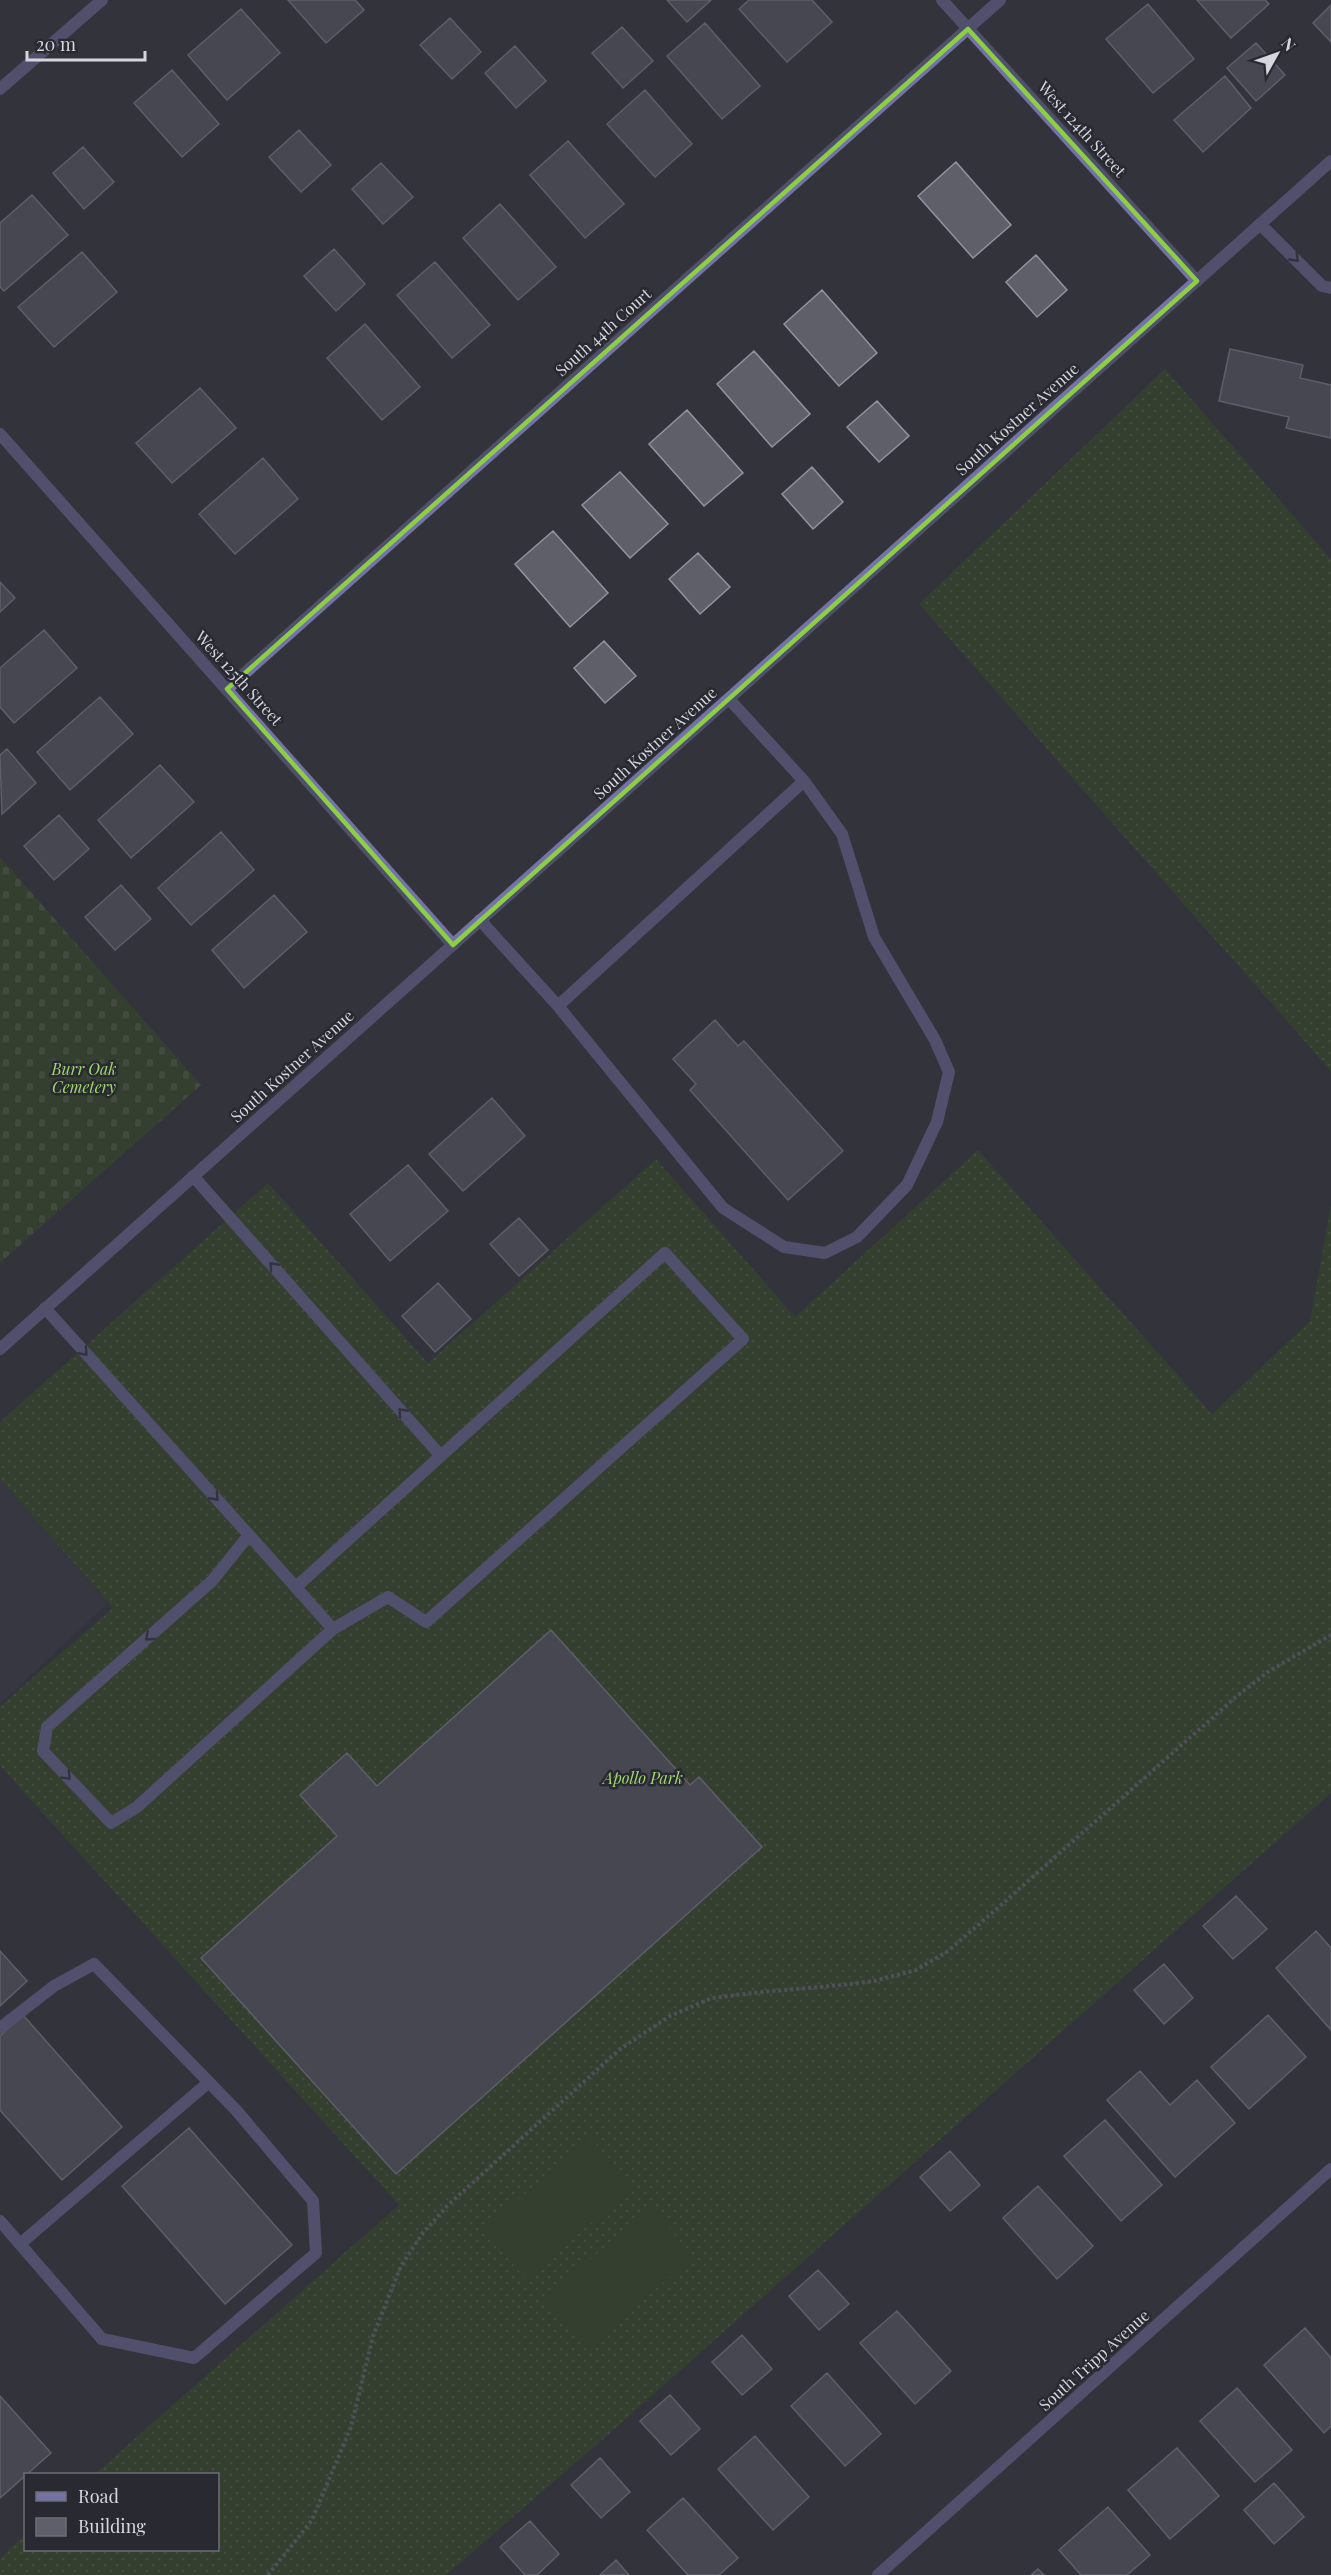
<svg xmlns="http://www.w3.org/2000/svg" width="1331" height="2575" viewBox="0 0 1331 2575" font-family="'Playfair Display',serif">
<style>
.built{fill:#3c3c4b}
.grass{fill:url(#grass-dots)}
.cemetery{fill:url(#cemetery-stones)}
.pitch{fill:#384f21}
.building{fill:#5e5f69;stroke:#93939f;stroke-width:1.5}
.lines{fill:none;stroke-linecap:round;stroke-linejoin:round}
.path{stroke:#73737b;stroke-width:4;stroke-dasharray:3 3;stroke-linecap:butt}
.lane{stroke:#7473a8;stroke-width:12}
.street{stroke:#7473a8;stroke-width:12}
.oneway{stroke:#343444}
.marked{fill:none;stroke:#8cce45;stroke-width:4.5;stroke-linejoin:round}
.labels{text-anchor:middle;stroke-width:5;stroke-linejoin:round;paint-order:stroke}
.street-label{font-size:16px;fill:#d6d6dc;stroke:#292932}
.park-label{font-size:16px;font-style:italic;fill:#a1d86c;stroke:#292932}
</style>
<defs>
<pattern id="grass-dots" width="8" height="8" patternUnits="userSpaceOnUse" patternTransform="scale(1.5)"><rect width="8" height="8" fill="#384f21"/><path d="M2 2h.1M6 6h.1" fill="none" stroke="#546841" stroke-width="1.8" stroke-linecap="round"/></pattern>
<pattern id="cemetery-stones" width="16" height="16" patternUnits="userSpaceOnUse" patternTransform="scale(1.5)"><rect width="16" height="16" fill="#384f21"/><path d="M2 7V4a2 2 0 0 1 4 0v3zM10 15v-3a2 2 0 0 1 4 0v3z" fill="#546841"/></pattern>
</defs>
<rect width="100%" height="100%" fill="#33333c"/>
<path class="built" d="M0 1479 108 1603 0 1704Z"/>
<path class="grass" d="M1165 369 1331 559V1071L919 604Z
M978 1150 1212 1414 1310 1321 1331 1205V1793L603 2439 446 2575H0V2558L25 2535 26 2550H218V2474H95L399 2205 0 1766V1706L113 1608 0 1479V1422L268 1183 428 1363 656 1159 795 1317Z"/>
<path class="cemetery" d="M0 857 201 1085 0 1263Z"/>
<path class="pitch" d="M590 2137 633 2187 526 2279 483 2230Z
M651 2207 693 2257 586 2349 543 2300Z"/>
<path class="building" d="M288 0H355L364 10 326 43Z
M667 0H711L687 22Z
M749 0H812L832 22 787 62 739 9Z
M1197 0H1265L1269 4 1231 38Z
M1148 4 1194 59 1153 93 1106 39Z
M1331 5V42L1313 23Z
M241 9 280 53 227 100 188 55Z
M450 18 481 52 452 79 420 45Z
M705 23 760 86 722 119 667 56Z
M622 27 653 61 623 88 592 53Z
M1256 43 1285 75 1256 101 1227 68Z
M515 46 546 81 516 108 485 73Z
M172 70 219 124 182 157 134 103Z
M1225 76 1251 108 1203 152 1174 120Z
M645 90 692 144 655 177 607 124Z
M299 130 331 165 301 192 269 157Z
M568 141 624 204 585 238 530 175Z
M83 147 114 182 84 209 53 173Z
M956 162 1011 225 973 258 918 196Z
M381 163 413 197 383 224 352 189Z
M32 195 68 235 4 291 0 287V223Z
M500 204 556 267 518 300 463 238Z
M334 249 365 284 336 311 304 276Z
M82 252 117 292 54 347 18 307Z
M1036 255 1067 290 1037 317 1006 282Z
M435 262 490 325 452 358 397 295Z
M822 290 877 353 839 386 784 324Z
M365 324 420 387 382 420 327 358Z
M1230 349 1303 365 1300 378 1331 385V438L1286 428 1289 417 1219 401Z
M754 351 810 414 772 447 717 384Z
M200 388 236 428 172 483 136 443Z
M877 401 909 436 879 462 847 427Z
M687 410 743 473 704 506 649 444Z
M263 458 298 499 235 554 199 514Z
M812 467 843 502 813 529 782 494Z
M620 472 668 524 630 558 582 505Z
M553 531 608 593 570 627 515 564Z
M698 553 730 587 700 614 669 579Z
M0 582 15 598 0 612Z
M44 630 77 668 14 723 0 707V668Z
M604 641 636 676 605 703 574 668Z
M100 697 133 734 70 790 37 752Z
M7 749 36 783 2 814 0 755Z
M160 765 194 802 131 858 98 820Z
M59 815 89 849 54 880 24 846Z
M221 832 254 870 191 925 158 888Z
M121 885 151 919 115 950 85 917Z
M274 895 307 932 244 988 212 950Z
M715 1020 738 1046 744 1041 843 1151 788 1200 690 1090 696 1084 673 1059Z
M492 1098 525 1136 463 1191 429 1154Z
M408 1165 448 1211 390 1261 350 1214Z
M519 1218 548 1250 519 1276 490 1244Z
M438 1283 471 1319 435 1352 402 1316Z
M551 1630 690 1785 699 1777 762 1847 396 2174 201 1958 337 1836 300 1795 347 1753 377 1786Z
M1236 1896 1267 1929 1233 1959 1203 1926Z
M1316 1931 1331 1948V2030L1276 1968Z
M0 1951 27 1981 0 2006Z
M1164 1964 1193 1998 1164 2024 1134 1990Z
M23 2015 122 2127 62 2180 0 2110V2036Z
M1268 2015 1306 2057 1249 2109 1211 2067Z
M1140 2071 1170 2105 1197 2080 1235 2123 1175 2177 1107 2100Z
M1105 2120 1162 2185 1121 2221 1064 2156Z
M189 2128 292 2245 225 2304 122 2186Z
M950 2151 980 2185 950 2211 920 2177Z
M1038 2186 1093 2246 1057 2279 1003 2218Z
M818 2270 849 2304 819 2330 789 2296Z
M897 2311 951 2371 915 2404 860 2343Z
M1305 2328 1331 2358V2426L1324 2433 1264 2365Z
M742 2335 772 2369 742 2395 712 2362Z
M827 2373 881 2434 845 2466 791 2406Z
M1237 2388 1292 2450 1255 2482 1200 2421Z
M670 2395 700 2429 671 2455 640 2421Z
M0 2396 51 2453 0 2498Z
M755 2436 809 2497 773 2530 718 2469Z
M1177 2448 1219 2496 1170 2539 1128 2490Z
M600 2458 630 2492 601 2518 571 2485Z
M1274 2483 1304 2517 1274 2544 1244 2510Z
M683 2498 738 2558 719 2575H688L647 2530Z
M1108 2507 1150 2555 1127 2575H1081L1059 2550Z
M530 2521 559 2554 537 2575H525L500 2547Z
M616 2560 629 2575H600Z
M1038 2569 1044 2575H1031Z"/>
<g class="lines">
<path class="path" d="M268 2575 312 2520 351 2427 373 2336 401 2266 422 2234 447 2206 620 2049 670 2016 712 1998 761 1992 842 1985 874 1981 916 1970 948 1951 984 1920 1237 1696 1269 1671 1331 1635"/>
<path class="lane" d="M1260 224 1322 286 1331 288
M480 920 558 1006 804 781 729 699
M558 1006 723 1208 784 1247 825 1253 857 1237 907 1185 937 1122 949 1072 935 1040 874 937 842 834 804 781
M193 1176 441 1456
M45 1308 249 1535 212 1581 47 1727 43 1751 111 1823 137 1807 333 1629 388 1597 426 1622 743 1339 665 1253 296 1587
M249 1535 333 1629
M0 2028 54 1986 94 1964 236 2110 313 2201 316 2253 194 2358 102 2339
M20 2244 209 2082"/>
<path class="street" d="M942 0 1197 281
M0 89 102 0
M0 434 453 945
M227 689 1000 0
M0 1349 1331 161
M0 2221 102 2339
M878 2575 1331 2169"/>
</g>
<defs><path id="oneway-chevron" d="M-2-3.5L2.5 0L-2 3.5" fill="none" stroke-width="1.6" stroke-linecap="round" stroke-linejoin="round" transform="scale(1.5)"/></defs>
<g class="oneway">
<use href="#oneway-chevron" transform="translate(1295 258) rotate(46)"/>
<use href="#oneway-chevron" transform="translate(273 1266) rotate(-132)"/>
<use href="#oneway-chevron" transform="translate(84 1352) rotate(48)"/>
<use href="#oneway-chevron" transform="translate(402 1412) rotate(-132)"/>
<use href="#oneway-chevron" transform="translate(215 1497) rotate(48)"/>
<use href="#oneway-chevron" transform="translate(149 1637) rotate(139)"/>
<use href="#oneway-chevron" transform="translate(67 1776) rotate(47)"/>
</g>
<path d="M0 0H1331V2575H0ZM968 29 1197 281 453 945 227 689Z" fill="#33333c" fill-opacity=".55" fill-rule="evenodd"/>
<path class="marked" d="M968 29 1197 281 453 945 227 689Z"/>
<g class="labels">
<g class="street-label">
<text transform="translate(1082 129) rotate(48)" y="6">West 124th Street</text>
<text transform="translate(603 332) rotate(-42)" y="6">South 44th Court</text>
<text transform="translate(1017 419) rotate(-42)" y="6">South Kostner Avenue</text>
<text transform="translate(239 678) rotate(48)" y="6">West 125th Street</text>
<text transform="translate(655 743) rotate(-42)" y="6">South Kostner Avenue</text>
<text transform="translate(292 1066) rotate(-42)" y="6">South Kostner Avenue</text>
<text transform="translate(1094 2360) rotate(-42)" y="6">South Tripp Avenue</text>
</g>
<g class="park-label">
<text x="84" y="1075">Burr Oak<tspan x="84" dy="18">Cemetery</tspan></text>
<text x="643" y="1784">Apollo Park</text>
</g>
</g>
<rect x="24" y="2473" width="195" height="78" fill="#292932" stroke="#6e6e76" stroke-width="1.5"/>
<rect x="36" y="2492" width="30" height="9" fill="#7473a8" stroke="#6e6e76" stroke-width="1.5"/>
<text x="78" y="2503" font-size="18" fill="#d6d6dc">Road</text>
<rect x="36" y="2518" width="30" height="18" fill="#5e5f69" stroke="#6e6e76" stroke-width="1.5"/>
<text x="78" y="2533" font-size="18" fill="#d6d6dc">Building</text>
<g transform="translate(1277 54) rotate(50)" stroke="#292932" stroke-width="4.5" paint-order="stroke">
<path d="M0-4.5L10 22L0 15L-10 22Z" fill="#d6d6dc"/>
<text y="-9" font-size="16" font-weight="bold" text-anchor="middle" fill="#d6d6dc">N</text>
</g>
<path d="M27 51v9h118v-9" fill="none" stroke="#d6d6dc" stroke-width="3"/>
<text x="36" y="51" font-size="18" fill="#d6d6dc" stroke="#292932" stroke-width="4.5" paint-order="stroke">20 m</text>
</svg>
